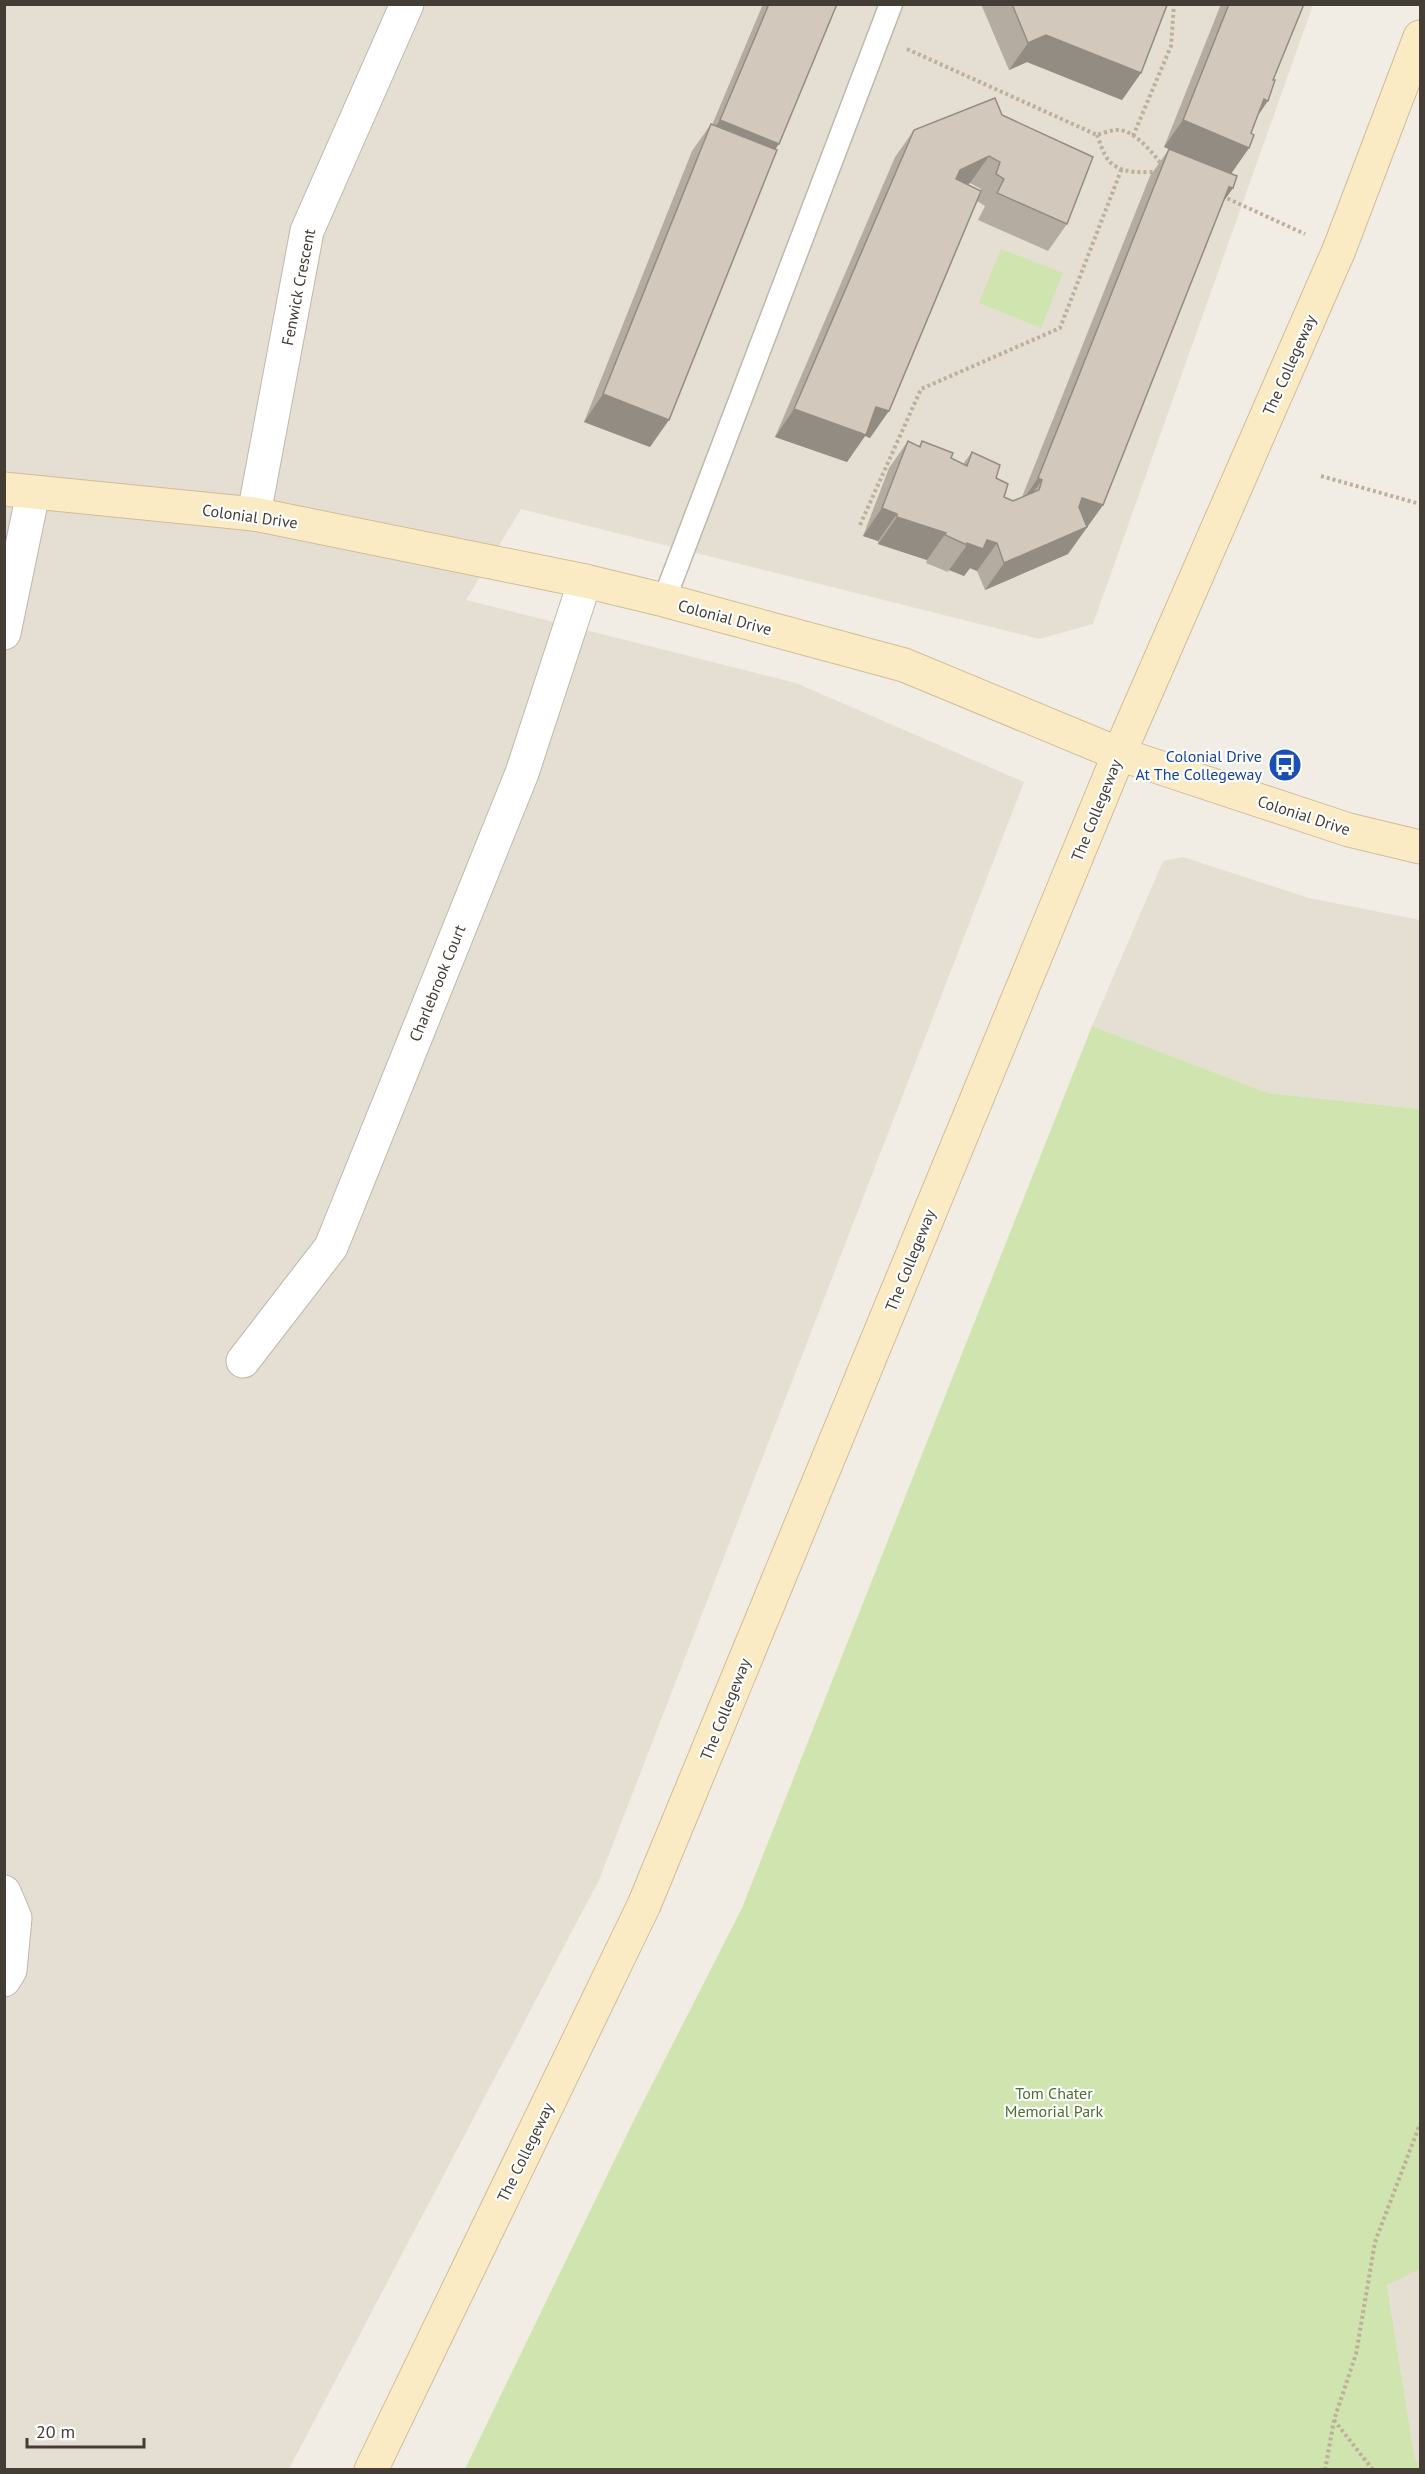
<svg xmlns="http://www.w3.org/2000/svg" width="1425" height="2474" viewBox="0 0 1425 2474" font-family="'PT Sans',sans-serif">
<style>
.residential{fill:#e5ded3}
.green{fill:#cfe4af}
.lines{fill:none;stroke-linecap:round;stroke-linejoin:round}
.lane-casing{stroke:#bfb7ab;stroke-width:25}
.street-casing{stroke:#bfb7ab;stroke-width:35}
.secondary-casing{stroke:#cfbd97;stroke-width:35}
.path{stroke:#bdaf9a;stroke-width:4;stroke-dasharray:3 3;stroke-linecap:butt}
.lane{stroke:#fff;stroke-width:22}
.street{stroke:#fff;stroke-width:33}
.secondary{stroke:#fbebc4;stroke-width:33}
.wall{fill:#b5aca1}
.shaded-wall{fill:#938c83}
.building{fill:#d2c8bb;stroke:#938c83;stroke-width:1.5}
.labels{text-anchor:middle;stroke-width:4.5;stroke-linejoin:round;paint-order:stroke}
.street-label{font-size:16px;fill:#433d35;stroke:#fff}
.transit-label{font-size:16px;fill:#164399;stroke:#fff;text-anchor:end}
.park-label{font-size:16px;fill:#4a712b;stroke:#fff}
</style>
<rect width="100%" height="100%" fill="#f1ede5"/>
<path class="residential" d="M5 5H1313L1093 624 1039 639 521 509 466 600 796 683 1024 782 599 1880 289 2469 5 2470Z
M1183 857 1309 898 1420 920V1109L1268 1093 1092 1026 1163 861Z
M1420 2269V2465L1415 2459 1387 2284Z"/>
<path class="green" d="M1001 249 1063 273 1041 328 979 303Z
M1092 1026 1268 1093 1420 1109V2269L1387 2285 1415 2459 1420 2465V2469H465L633 2122 742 1908Z"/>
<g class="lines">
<defs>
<path id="lane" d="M664 600 891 4"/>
<path id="street" d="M254 514 307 231 407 4
M4 633 33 493
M243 1361 331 1247 522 773 585 581
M4 1892 15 1918 10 1970 4 1980"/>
<path id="secondary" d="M4 489 254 514 585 581 664 600 904 665 1119 754 1349 830 1420 847
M371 2470 644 1905 1119 754 1339 250 1420 37"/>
</defs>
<use href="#lane" class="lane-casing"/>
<use href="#street" class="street-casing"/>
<use href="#secondary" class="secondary-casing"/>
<path class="path" d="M907 49 1097 135C1102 133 1109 131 1115 130 1134 128 1153 154 1163 166
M1097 135C1100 143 1104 156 1110 162 1122 174 1143 173 1158 171
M1133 136 1171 46 1174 4
M1222 196 1305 234
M1321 476 1420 504
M860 525 921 389 1060 328 1122 168
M1334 2420 1373 2470
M1325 2470 1334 2420 1356 2354 1375 2242 1420 2124"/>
<use href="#lane" class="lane"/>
<use href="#street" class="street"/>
<use href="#secondary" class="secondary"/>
</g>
<path class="wall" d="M763 4H837L775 150 650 447 584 422 692 151 711 124 712 125Z
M981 4H1165L1141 73 1122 100 1027 62 1009 70Z
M1221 4H1304L1259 113 1251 133 1249 148 1231 174 1233 188 1223 202 1103 505 1068 554 985 590 977 571 970 568 964 576 949 570 948 572 926 563 927 560 878 544V541L863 536 889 468 908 441 919 446 922 441 951 458 963 464 972 452 996 478 1004 497 1013 501 1022 497 1150 176 1169 149 1164 147Z
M1002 115 1067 224 1048 251 978 220 985 206 977 201 981 189 970 183 967 185 870 438 865 436 847 462 775 437 895 157 914 130Z"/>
<path class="shaded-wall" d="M1046 35 1141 73 1122 100 1027 62 1009 70 1028 43Z
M1264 99 1268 101 1249 128Z
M720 120 779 144 764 165 705 141Z
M1183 120 1249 148 1230 175 1164 147Z
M989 156 970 183 940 197 960 170Z
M1229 187 1233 188 1214 215Z
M603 394 669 420 650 447 584 422Z
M876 407 889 411 870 438 865 436 847 462 775 437 794 409Z
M1038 478 1042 480 1023 507 1019 506Z
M1082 498 1103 505 1068 554 985 590 1004 563 1063 525Z
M882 508 897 514 878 541 863 536Z
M897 517 946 533 927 560 878 544Z
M987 540 997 543 977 571 970 568 964 576 949 570 967 545V543Z"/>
<path class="building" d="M769 4H837L779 144 720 120Z
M1012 4H1165L1167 5 1141 73 1046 35 1028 43Z
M1229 4H1304L1273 80H1275L1268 101 1264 99 1251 133 1254 135 1249 148 1183 120Z
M995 98 1002 115 1093 157 1067 224 997 193 1004 179 996 174 1000 162 989 156 960 170 956 179 981 191 889 411 876 407 866 435 794 409 914 130Z
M711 124 777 150 669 420 603 394Z
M1169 149 1237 176 1233 188 1229 187 1103 505 1082 498 1079 507 1087 527 1004 563 997 543 987 540 983 549 967 543V545L945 535 946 533 897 517V514L882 508 908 441 920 447 922 441 953 453 951 458 967 466 972 452 1000 465 996 478 1008 484 1004 497 1013 501 1039 490 1042 480 1038 478Z"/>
<defs>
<symbol id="bus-disc" viewBox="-11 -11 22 22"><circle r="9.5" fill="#1a4fb4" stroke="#fff"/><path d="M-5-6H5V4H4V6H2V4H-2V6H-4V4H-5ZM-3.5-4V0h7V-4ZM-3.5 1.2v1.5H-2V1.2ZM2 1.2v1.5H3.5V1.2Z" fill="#fff"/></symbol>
</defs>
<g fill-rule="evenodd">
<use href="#bus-disc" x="1266" y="746" width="38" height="38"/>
</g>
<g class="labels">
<g class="street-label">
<text transform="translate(298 287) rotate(-79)" y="6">Fenwick Crescent</text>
<text transform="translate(1289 365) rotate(-66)" y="6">The Collegeway</text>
<text transform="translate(250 516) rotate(8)" y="6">Colonial Drive</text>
<text transform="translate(725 617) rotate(15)" y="6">Colonial Drive</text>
<text transform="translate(1096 810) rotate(-68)" y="6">The Collegeway</text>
<text transform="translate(1304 815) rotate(18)" y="6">Colonial Drive</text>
<text transform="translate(437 983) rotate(-68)" y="6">Charlebrook Court</text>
<text transform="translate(910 1260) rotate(-68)" y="6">The Collegeway</text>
<text transform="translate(725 1709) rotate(-68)" y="6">The Collegeway</text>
<text transform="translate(525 2152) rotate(-64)" y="6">The Collegeway</text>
</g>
<g class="transit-label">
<text x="1262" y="762">Colonial Drive<tspan x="1262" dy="18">At The Collegeway</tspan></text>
</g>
<g class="park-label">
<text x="1054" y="2099">Tom Chater<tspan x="1054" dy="18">Memorial Park</tspan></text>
</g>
</g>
<rect width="1425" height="2474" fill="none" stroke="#433d35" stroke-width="12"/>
<path d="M27 2438v9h117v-9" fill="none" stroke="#433d35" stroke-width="3"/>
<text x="36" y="2438" font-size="18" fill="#433d35" stroke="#ffffff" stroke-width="4.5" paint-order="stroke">20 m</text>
</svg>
